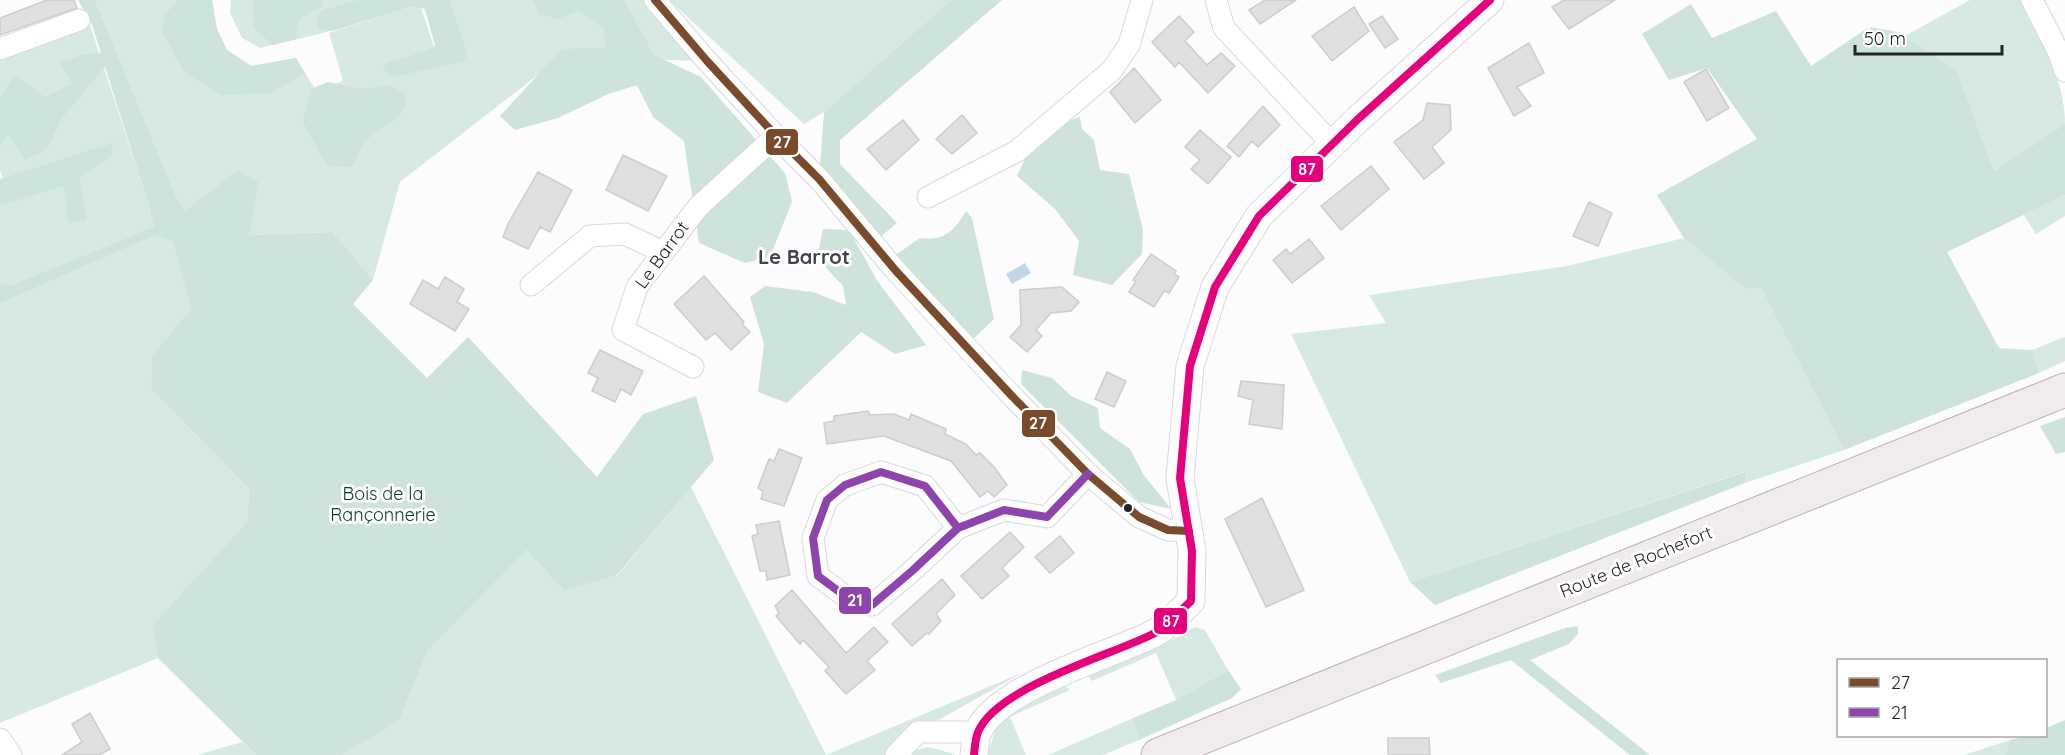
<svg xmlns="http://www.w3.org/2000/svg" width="2065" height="755" viewBox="0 0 2065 755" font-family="Quicksand,sans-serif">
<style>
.green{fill:#d7eae1}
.forest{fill:#cee3d9}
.water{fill:#c0d7e9}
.building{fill:#e1dfdf;stroke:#cecccc;stroke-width:1.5}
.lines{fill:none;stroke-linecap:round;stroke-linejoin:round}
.minor-casing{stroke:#d9d9db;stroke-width:23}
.tertiary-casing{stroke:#d9d9db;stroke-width:29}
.primary-casing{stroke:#bab2b5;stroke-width:35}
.minor{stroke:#fff;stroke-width:21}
.tertiary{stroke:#fff;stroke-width:27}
.primary{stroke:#f0eced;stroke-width:33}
.bus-1-casing{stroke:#fff;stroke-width:12}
.bus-2-casing{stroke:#fff;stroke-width:12}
.bus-3-casing{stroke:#fff;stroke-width:12}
.bus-1{stroke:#7a4b2a;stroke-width:8}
.bus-2{stroke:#8e44ad;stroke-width:8}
.bus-3{stroke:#e5007d;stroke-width:8}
.bus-dot{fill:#232427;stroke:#fff;stroke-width:2}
.labels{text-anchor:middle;stroke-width:6;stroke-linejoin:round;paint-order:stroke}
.street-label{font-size:18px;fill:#232427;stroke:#fff}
.park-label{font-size:18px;fill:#063b27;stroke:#fff}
.neighbourhood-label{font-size:20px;font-weight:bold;fill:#42434a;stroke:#fff}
.line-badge{stroke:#fff;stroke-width:2}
.badge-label{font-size:16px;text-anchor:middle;font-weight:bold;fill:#fff}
</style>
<rect width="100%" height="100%" fill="#fcfcfe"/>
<path class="green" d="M95 0H212L217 29 227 50 251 66 296 58 315 89 343 81 329 33 420 4 436 53 440 54 422 2 323 33 260 48 242 38 230 13 231 0H650L707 61 561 57 400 182 373 280 333 232 248 235 259 183 185 212 175 194Z
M669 0H951L824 112 804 124Z
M1970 0H2022C2041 39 2065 80 2065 124L1994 171 1957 70 1903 37Z
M88 19 148 203 156 235 173 242 193 309 152 355 151 389 249 489 247 522 154 625 158 658 0 723V206L13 200 0 171V52Z
M2065 195V216L2036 234 2024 215Z
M1684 238 1745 289 1761 286 1844 450 1745 483 1744 472 1410 582 1291 334 1386 323 1369 295 1567 266Z
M2065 337V361L2039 373 2032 350Z
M691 487 826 755 1024 672 887 749 885 755H342L399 721 428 650 527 550 617 576Z
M1195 627 1205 630 1228 670 1176 700 1156 653 1092 681 1089 677 1092 673 1168 642Z
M1066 686 1070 690 1010 717 1026 755H987L999 720 1014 709Z
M1133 718 1139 740 1103 755H1048Z
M2010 740 2005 755H1964Z
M242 742 256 755H197Z
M929 747 954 754 955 755H906L910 751Z"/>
<path class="forest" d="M78 0H95L175 194 185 211 238 170 259 183 249 235 333 232 373 280 353 304 427 378 468 337 597 477 643 414 696 396 714 460 617 575 564 590 527 550 428 650 399 721 342 755H256L158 658 153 625 247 522 249 489 151 389 152 355 192 309 173 242 155 235 0 303V284L10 286 154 227 148 203 105 67 62 118 47 149 25 160 8 134 0 147V99L14 75 45 97 72 84 60 62 82 55 101 53 92 25Z
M178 0H212L217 29 227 50 251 66 296 58 305 73 271 93 222 95 184 72 163 33 164 16Z
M253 0H323L322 6 299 19 296 39 273 45 254 28Z
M359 0H450L467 55 463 62 392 77 383 69 386 63 429 50 435 46 425 9 414 6 333 31 319 29 316 18 323 10Z
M533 0H624L654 55 701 77 785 173 792 202 770 257 745 263 699 243 684 141 653 117 637 85 606 95 558 118 515 130 500 116 562 49 605 48 604 28 579 11 558 19 539 14Z
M951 0H1002L840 140V164L897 223 873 243 819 179 824 112Z
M1691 4 1712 38 1776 11 1811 66 1869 27 1894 31 1957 70 1994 171 2065 124V195L1947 252 1999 348 2032 350 2039 373 1844 450 1761 287 1745 289 1684 238 1657 195 1757 139 1707 68 1669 80 1642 34Z
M328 82 363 89 387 85 405 93C412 117 383 125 369 138 361 144 357 158 352 167L327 166 303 122 311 89Z
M1080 117 1082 129 1094 140 1100 170 1129 174 1143 230 1142 254 1112 285 1073 275 1079 241 1055 209 1017 176 1025 159 1068 121Z
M113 143 111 157 79 178 87 220 68 223 64 185 0 206V179Z
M966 211 972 218 994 319 966 346 887 261 920 238C945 241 954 231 966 211Z
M823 229 849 230 878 282 926 345 895 354 861 332 787 403 758 392 764 344 750 297 765 286 813 292 846 305 843 286 817 258Z
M1022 370 1052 378 1071 396 1098 408 1100 428 1130 449 1143 474 1171 509 1139 502 1021 384Z
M2065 417V452L2056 454 2040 426Z
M1745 472V483L1435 605 1410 582Z
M1578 626V634L1569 644 1530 660 1650 755H1630L1511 660 1441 683 1435 675 1565 628Z
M1228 670 1241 689 1232 698 1139 740 1133 718 1176 700Z
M2065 720V755H2005L2010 740 2026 736H2046V728Z"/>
<path class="water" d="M1025 263 1031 273 1012 284 1006 274Z"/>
<path class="building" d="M47 0H74L77 8 0 35V18Z
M1265 0H1296L1260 24 1249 10Z
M1564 0H1615L1569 29 1552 7Z
M1354 7 1369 31 1332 61 1312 36Z
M1179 16 1194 32 1185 41 1207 65 1221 53 1235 66 1208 93 1179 62 1175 67 1152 42Z
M1382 16 1398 39 1385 48 1369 24Z
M1529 43 1544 73 1517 87 1531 106 1514 116 1488 68Z
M1134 68 1161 100 1135 123 1110 92Z
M1706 69 1729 108 1707 121 1684 82Z
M1427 103 1450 105 1451 130 1432 147 1444 163 1424 179 1394 142 1423 120Z
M1263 106 1280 125 1258 147 1252 141 1239 157 1227 146Z
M962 115 977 133 952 154 936 139Z
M903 120 919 140 886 170 867 149Z
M1200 130 1231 157 1208 184 1191 169 1200 160 1185 147Z
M623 155 667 176 648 211 606 190Z
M1371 166 1389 189 1341 230 1321 206Z
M538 172 572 190 550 232 540 227 528 249 503 237 508 224Z
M1589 202 1612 213 1598 246 1573 236Z
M1309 239 1324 258 1292 283 1273 260 1286 249 1290 254Z
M1151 254 1176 271 1174 274 1179 277 1169 293 1164 291 1154 307 1129 292 1136 281 1133 280Z
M704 276 744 322 742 324 750 332 731 350 715 333 706 340 674 304Z
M445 277 464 289 457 302 469 309 455 331 410 304 423 280 438 289Z
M1062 287 1079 302 1071 311 1051 313 1036 330 1042 336 1027 352 1010 337 1021 325 1020 290Z
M600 350 643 371 631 395 621 389 615 402 592 391 598 378 588 373Z
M1107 372 1126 381 1114 407 1095 399Z
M1241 381 1284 385 1282 429 1249 424 1253 400 1238 396Z
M868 411 870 415 894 414 909 420 911 414 946 429 945 434 966 444 976 455 980 453 994 467 1007 485 994 497 988 491 980 497 951 461 884 436 827 444 824 423 834 421V416Z
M779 449 802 458 784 506 761 499 763 491 758 488 769 459 774 461Z
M1262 498 1304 590 1266 607 1225 519Z
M779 521 790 575 767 580 766 571H760L752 536 758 534 756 525Z
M1010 532 1024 547 1002 568 1009 576 982 599 961 576Z
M1060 536 1074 553 1050 573 1035 557Z
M942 579 955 595 936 614 941 621 929 634 927 633 912 646 892 624Z
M792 590 846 653 874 627 888 642 867 661 875 670 846 694 825 671 829 667 803 640 800 644 776 616 779 613 775 606Z
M90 713 110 749 99 755H62L82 742 72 724Z
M1388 738H1429L1430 755H1388Z"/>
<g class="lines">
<defs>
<path id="minor" d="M655 0 707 61 776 136 819 179 896 271 1011 395 1088 474 1139 517 1168 530 1189 531
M1216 0 1224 28 1332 144
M2032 0 2059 53 2065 71
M0 49 79 20
M928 197 1017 151 1112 70 1129 45 1142 0
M531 285 590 236 625 234 663 252
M693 367 623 330 637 287 698 207 776 136
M958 528 925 486 881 472 845 485 827 500 813 538 818 576 849 599 872 605 912 571 958 528 1004 510 1047 517 1088 474
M0 739 11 755
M896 755 918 732H978"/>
<path id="tertiary" d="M974 755C975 748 975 739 978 732 997 687 1109 656 1153 634 1166 628 1179 612 1191 601L1192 551 1180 478 1190 366 1215 287 1259 216 1357 120 1490 0"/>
<path id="primary" d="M1158 755 2065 390"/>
</defs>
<use href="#minor" class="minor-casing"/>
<use href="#tertiary" class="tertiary-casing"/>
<use href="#primary" class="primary-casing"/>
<use href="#minor" class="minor"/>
<use href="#tertiary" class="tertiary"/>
<use href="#primary" class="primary"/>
<defs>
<path id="bus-1" d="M655 0 707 61 776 136 819 179 896 271 1011 395 1088 474 1139 517 1168 530 1189 531"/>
<path id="bus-2" d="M958 528 925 486 881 472 845 485 827 500 813 538 818 576 849 599 872 605 912 571 958 528 1004 510 1047 517 1088 474"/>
<path id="bus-3" d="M974 755C975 748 975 739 978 732 997 687 1109 656 1153 634 1166 628 1179 612 1191 601L1192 551 1180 478 1190 366 1215 287 1259 216 1357 120 1490 0"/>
</defs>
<use href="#bus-1" class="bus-1-casing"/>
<use href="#bus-2" class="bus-2-casing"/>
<use href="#bus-3" class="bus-3-casing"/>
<use href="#bus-1" class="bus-1"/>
<use href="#bus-2" class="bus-2"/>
<use href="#bus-3" class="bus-3"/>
</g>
<circle class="bus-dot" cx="1128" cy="508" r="5"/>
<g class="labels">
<g class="street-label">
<text transform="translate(662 255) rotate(-54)" y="6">Le Barrot</text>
<text transform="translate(1636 562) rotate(-22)" y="6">Route de Rochefort</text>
</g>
<g class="park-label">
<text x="383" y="500">Bois de la<tspan x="383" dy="21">Rançonnerie</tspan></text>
</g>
<g class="neighbourhood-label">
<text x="804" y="264">Le Barrot</text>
</g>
</g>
<g class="line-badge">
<rect x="765" y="128" width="34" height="28" rx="6" fill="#7a4b2a"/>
<rect x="1290" y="155" width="34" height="28" rx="6" fill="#e5007d"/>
<rect x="1021" y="409" width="35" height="29" rx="6" fill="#7a4b2a"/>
<rect x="838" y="586" width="34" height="29" rx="6" fill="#8e44ad"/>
<rect x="1153" y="607" width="35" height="28" rx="6" fill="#e5007d"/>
</g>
<g class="badge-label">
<text x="782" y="148">27</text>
<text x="1307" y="175">87</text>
<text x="1038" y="429">27</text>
<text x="855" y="606">21</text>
<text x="1171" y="627">87</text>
</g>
<rect x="1837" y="659" width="210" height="78" fill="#ffffff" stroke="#a7a7a9" stroke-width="1.5"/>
<rect x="1849" y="678" width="30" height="9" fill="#7a4b2a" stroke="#a7a7a9" stroke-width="1.5"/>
<text x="1891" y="689" font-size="18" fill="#232427">27</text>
<rect x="1849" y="708" width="30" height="9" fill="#8e44ad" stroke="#a7a7a9" stroke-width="1.5"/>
<text x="1891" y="719" font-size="18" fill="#232427">21</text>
<path d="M1855 45v9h147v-9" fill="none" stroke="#232427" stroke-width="3"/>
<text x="1864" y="45" font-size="18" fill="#232427" stroke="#ffffff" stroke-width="4.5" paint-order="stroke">50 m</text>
</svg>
